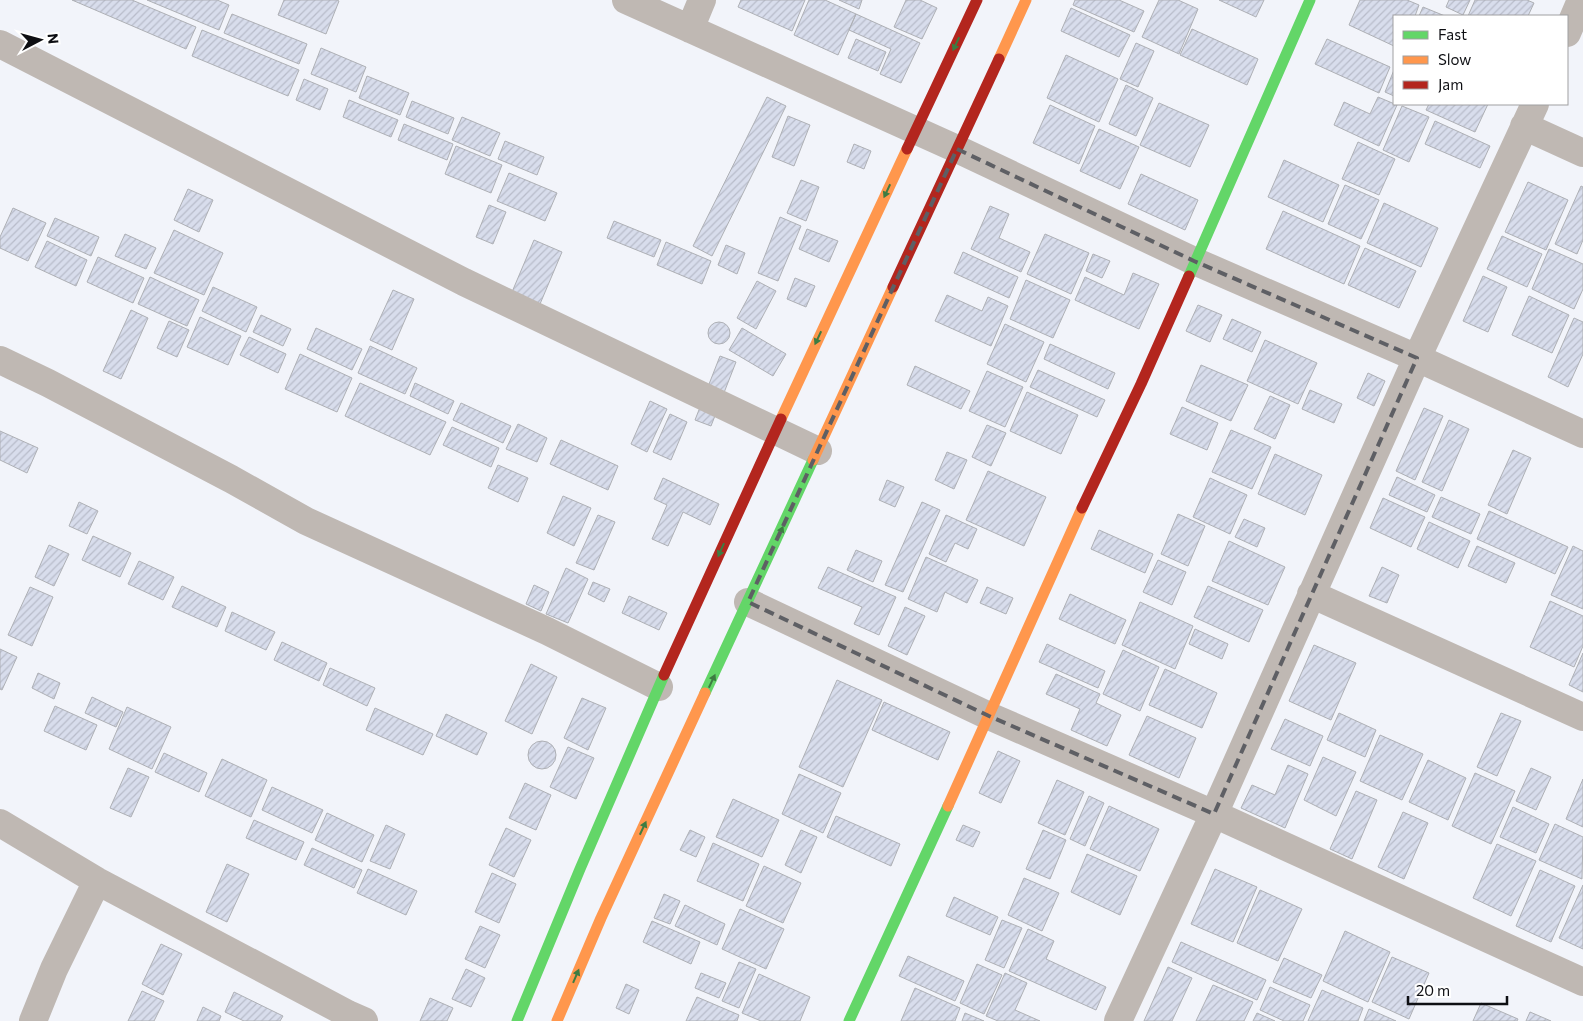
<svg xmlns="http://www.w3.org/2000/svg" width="1583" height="1021" viewBox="0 0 1583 1021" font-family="Commissioner,sans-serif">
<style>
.building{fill:url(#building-hatch);stroke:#aeb0b5}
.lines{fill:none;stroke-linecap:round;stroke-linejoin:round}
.street{stroke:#bfb8b3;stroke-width:28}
.fast{stroke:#63d668;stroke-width:11}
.slow{stroke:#ff974d;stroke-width:11}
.jam{stroke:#b3261e;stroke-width:11}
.oneway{fill:#3d7c42}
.marked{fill:none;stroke:#5e5f64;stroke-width:4;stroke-dasharray:10 6;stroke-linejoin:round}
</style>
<defs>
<pattern id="building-hatch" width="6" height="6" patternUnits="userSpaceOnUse" patternTransform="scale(1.25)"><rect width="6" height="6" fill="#d8ddec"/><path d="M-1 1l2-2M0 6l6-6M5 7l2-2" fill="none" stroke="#b8bcca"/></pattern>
</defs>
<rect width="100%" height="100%" fill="#f2f4fa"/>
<path class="building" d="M72 0H132L196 27 186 49Z
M147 0H217L229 5 219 30Z
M284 0H337L339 1 326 34 278 15Z
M741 0H805L792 31 738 7Z
M809 0H825L856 14 838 55 794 35Z
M839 0H862L859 9Z
M906 0H920L937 8 922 39 894 27Z
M1075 0H1119L1144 11 1134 32 1073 5Z
M1159 0H1178L1198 9 1179 54 1142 37Z
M1219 0H1264L1256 17Z
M1360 0H1407L1419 5 1415 16H1394V46L1349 25Z
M1449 0H1470L1463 15 1446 7Z
M1475 0H1527L1534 3 1528 16H1468Z
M1423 7 1445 16H1419Z
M1071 8 1130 35 1119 57 1061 31Z
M232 14 307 44 299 64 224 33Z
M856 14 920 43 901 83 880 74 891 49 849 30Z
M1192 29 1258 59 1247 85 1180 55Z
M202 30 299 70 288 96 192 56Z
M856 39 886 52 878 71 848 58Z
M1327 39 1390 67 1379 93 1315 64Z
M1136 43 1154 51 1138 87 1120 79Z
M321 48 366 67 356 92 311 74Z
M1066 55 1118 79 1099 122 1047 98Z
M1394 70V96L1385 92Z
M367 76 409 93 400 115 359 98Z
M304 79 328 89 320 110 296 100Z
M1126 85 1153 98 1136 136 1109 124Z
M767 97 786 106 712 256 693 246Z
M1378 97 1397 105 1379 146 1334 125 1344 102 1370 114Z
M349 100 398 120 391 137 343 117Z
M412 101 454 118 448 134 406 117Z
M1159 103 1209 125 1190 167 1140 145Z
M1429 104H1488L1475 132 1426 110Z
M1050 105 1095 126 1079 164 1033 143Z
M1402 106 1429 117 1409 162 1383 150Z
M788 116 810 125 794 166 772 157Z
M462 117 500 133 490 156 452 140Z
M1435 121 1490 146 1480 168 1425 144Z
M404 124 453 144 447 160 398 140Z
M1099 129 1139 147 1120 189 1080 171Z
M505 141 544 157 537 175 498 159Z
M1358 142 1395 159 1379 195 1342 179Z
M854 144 871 151 864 169 847 162Z
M456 146 502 165 491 193 445 174Z
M1284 160 1339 185 1323 222 1268 197Z
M509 173 557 193 545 221 497 201Z
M1141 174 1198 200 1185 230 1128 204Z
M801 180 819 187 806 221 787 213Z
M1528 182 1568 200 1546 250 1505 232Z
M1345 185 1379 200 1361 239 1328 224Z
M1581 186 1583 187V240L1577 254 1555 244Z
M188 189 213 200 199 232 174 220Z
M1384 203 1438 228 1421 267 1367 243Z
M489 205 506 212 493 244 476 237Z
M990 206 1009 214 999 238 1030 252 1021 272 971 249Z
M13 208 46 223 28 261 0 248V237Z
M1283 211 1360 246 1344 284 1266 249Z
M780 217 801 226 778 281 758 273Z
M55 218 99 237 91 256 47 236Z
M614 221 661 240 654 257 607 238Z
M807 229 838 241 829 262 799 249Z
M174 230 223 253 204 295 154 273Z
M125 234 156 248 146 269 115 256Z
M1045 234 1089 253 1071 294 1027 274Z
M1502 236 1542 254 1527 287 1487 269Z
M534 240 562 252 540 304 512 292Z
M47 241 87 260 76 286 35 267Z
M666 242 711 261 702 284 657 265Z
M726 245 745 253 737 274 718 265Z
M1365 248 1416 271 1399 308 1348 285Z
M1549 249 1583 264V289L1574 309 1532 289Z
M963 252 1018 277 1009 298 954 273Z
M1093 254 1110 261 1102 278 1086 271Z
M98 257 144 278 133 303 87 282Z
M1133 273 1159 284 1139 329 1075 300 1085 277 1124 295Z
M1483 276 1507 287 1488 332 1463 321Z
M150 277 199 300 187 326 138 304Z
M795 278 815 286 806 307 787 299Z
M1026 280 1070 300 1053 338 1010 319Z
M757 281 776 291 756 329 737 318Z
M213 287 257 307 246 332 202 311Z
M393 290 414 299 392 350 370 340Z
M947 295 982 311 988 297 1008 306 991 346 935 321Z
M1529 296 1569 315 1552 353 1512 335Z
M1198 305 1222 315 1210 342 1186 331Z
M131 310 148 318 121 379 103 371Z
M261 315 291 329 283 346 253 332Z
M200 317 241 336 228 365 187 347Z
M1574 318 1583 322V354L1568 387 1548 377Z
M1232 319 1261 332 1252 352 1223 339Z
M169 321 189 330 177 357 157 348Z
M708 333a11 11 0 1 1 22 0a11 11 0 1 1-22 0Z
M1005 324 1044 342 1026 382 987 364Z
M316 328 362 349 352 370 307 349Z
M742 328 786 354 773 376 729 350Z
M249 337 286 354 278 373 240 355Z
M1265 340 1317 363 1298 404 1247 381Z
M1050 344 1115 373 1108 389 1044 359Z
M370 346 417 368 405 394 358 373Z
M300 354 352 378 337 412 285 389Z
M720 356 736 362 711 426 695 420Z
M1201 365 1248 385 1231 421 1186 401Z
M915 366 970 391 961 409 907 385Z
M1038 370 1105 400 1097 417 1030 387Z
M987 371 1023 387 1005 427 969 411Z
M1368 373 1385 381 1374 406 1357 398Z
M360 383 446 422 430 455 345 416Z
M415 383 454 401 448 414 410 396Z
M1310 390 1342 404 1334 423 1302 409Z
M1027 392 1078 415 1061 454 1010 431Z
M1270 396 1290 405 1275 439 1254 429Z
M650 401 667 409 647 452 631 444Z
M461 403 511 426 503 443 453 420Z
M1182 407 1218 423 1207 450 1170 434Z
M1424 408 1443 416 1415 480 1396 471Z
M670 414 687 422 671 460 653 452Z
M1449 420 1469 429 1442 491 1422 482Z
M518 424 547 438 537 462 506 449Z
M987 425 1006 433 991 466 972 457Z
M452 427 499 448 491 467 443 445Z
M1231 430 1271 447 1252 489 1212 472Z
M0 431 38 448 27 473 0 460Z
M561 440 618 466 608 490 550 464Z
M1513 450 1531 458 1507 514 1488 505Z
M947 452 967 460 954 489 935 480Z
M1275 454 1322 475 1305 515 1258 494Z
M498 465 528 478 518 502 488 488Z
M988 471 1046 497 1024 546 966 520Z
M1397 477 1435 495 1427 512 1389 495Z
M663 478 719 504 710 525 683 512 668 546 652 539 667 505 654 499Z
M1210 478 1247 495 1230 534 1193 517Z
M887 480 904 487 895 507 879 500Z
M563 496 591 508 574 546 547 533Z
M1441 497 1480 514 1471 534 1432 517Z
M1383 498 1425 517 1411 547 1370 528Z
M79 502 98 511 87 534 69 526Z
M922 502 940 510 903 592 885 585Z
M1489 511 1568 547 1555 574 1477 539Z
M1178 514 1205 526 1188 566 1161 554Z
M598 515 615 522 594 570 576 563Z
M946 515 977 529 968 549 955 543 946 562 929 554Z
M1244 519 1265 528 1257 547 1235 537Z
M1429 522 1470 541 1458 568 1417 549Z
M1099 530 1153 554 1145 573 1091 549Z
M93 536 131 553 120 577 82 560Z
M1229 541 1285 567 1268 605 1212 581Z
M49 545 69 554 54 586 35 577Z
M1477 546 1515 563 1506 583 1468 566Z
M1573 546 1583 551V609L1551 595Z
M856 550 882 561 873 582 847 570Z
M926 557 978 580 967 603 945 592 937 612 908 599Z
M1158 560 1186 572 1172 605 1143 592Z
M139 561 174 577 163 600 128 584Z
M828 567 896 597 879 635 854 624 862 607 818 588Z
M1382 567 1399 575 1387 603 1369 596Z
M566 568 588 579 568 623 546 614Z
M593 582 610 589 604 602 588 594Z
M534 585 549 592 541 611 526 604Z
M182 586 226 607 217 627 172 607Z
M1208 586 1263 610 1249 642 1194 617Z
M30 587 53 597 32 646 8 635Z
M987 587 1013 598 1006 614 980 603Z
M1070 594 1126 620 1115 644 1059 619Z
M629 596 667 613 659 630 622 613Z
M1550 601 1583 616V646L1574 667 1530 647Z
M1140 602 1193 626 1175 669 1122 645Z
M905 607 925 616 907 655 888 646Z
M232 612 275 632 266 650 225 631Z
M1195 629 1228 644 1222 659 1189 644Z
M282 642 327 663 319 681 274 660Z
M1047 644 1105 671 1098 688 1039 662Z
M1314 645 1356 663 1331 720 1289 701Z
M0 649 17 657 2 690 0 689Z
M1123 650 1159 667 1140 711 1103 694Z
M1583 653V692L1569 685Z
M531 664 557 677 532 734 505 721Z
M330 668 375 688 367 706 323 685Z
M1165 669 1217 693 1202 728 1149 705Z
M38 673 60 683 54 699 32 688Z
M1056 674 1100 694 1096 703 1121 715 1107 746 1071 730 1080 709 1046 694Z
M837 680 882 700 843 787 799 767Z
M92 697 123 712 116 727 85 713Z
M582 698 606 708 588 750 564 738Z
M884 702 950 732 938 760 872 730Z
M55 706 97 725 86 750 44 731Z
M127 707 171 727 152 769 109 749Z
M375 708 433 734 423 755 366 730Z
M1339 713 1376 730 1365 757 1327 740Z
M1501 713 1521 721 1497 776 1477 767Z
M446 714 487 733 477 755 436 736Z
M1147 716 1196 738 1179 778 1129 755Z
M1285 719 1323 736 1310 766 1271 749Z
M1380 735 1423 754 1402 800 1360 781Z
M528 755a14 14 0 1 1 28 0a14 14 0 1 1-28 0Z
M568 747 594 758 576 799 550 787Z
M998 751 1020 761 1001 803 979 793Z
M164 753 207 773 199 792 155 772Z
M1323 757 1356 772 1336 816 1304 800Z
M222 759 267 780 251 817 205 796Z
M1428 760 1466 778 1448 820 1409 802Z
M1288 765 1308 774 1285 828 1241 808 1252 785 1275 795Z
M128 768 149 777 131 817 110 808Z
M1531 768 1551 777 1536 810 1516 801Z
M1475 773 1515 791 1491 844 1452 826Z
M799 774 841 793 823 833 782 814Z
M1583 779V827L1566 819Z
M1057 780 1084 792 1065 835 1038 823Z
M525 783 551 795 536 830 509 818Z
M272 787 323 810 312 833 262 810Z
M1356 791 1377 800 1352 859 1330 849Z
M1089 796 1104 803 1085 846 1070 839Z
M733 799 779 820 762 857 716 837Z
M1109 806 1159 829 1140 871 1090 849Z
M1513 807 1549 824 1536 853 1500 837Z
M1403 812 1428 823 1404 879 1378 867Z
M327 813 374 835 362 862 315 840Z
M836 816 900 844 891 866 827 837Z
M254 820 304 842 296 860 246 838Z
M1555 824 1583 837 1582 879 1539 860Z
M386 825 405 834 390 869 370 861Z
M963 825 980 832 973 847 956 840Z
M506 828 531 840 514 877 489 865Z
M690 830 705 837 696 857 680 850Z
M801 830 817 837 801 873 785 865Z
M1043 830 1066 840 1050 879 1026 869Z
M713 843 759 864 743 901 697 881Z
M1497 844 1536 861 1511 916 1473 898Z
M312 848 362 870 354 888 304 865Z
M1087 854 1137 876 1120 915 1071 892Z
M227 864 249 874 227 922 206 912Z
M764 866 801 883 783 923 746 906Z
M368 869 417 891 406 915 357 893Z
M1215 869 1257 887 1233 942 1191 924Z
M1540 870 1575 886 1551 942 1516 926Z
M492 873 516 884 499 923 475 912Z
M1024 878 1059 893 1042 931 1008 915Z
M1583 885V949L1559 938Z
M1260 890 1302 909 1278 961 1237 943Z
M664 894 680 901 670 924 654 918Z
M954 897 998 917 990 935 946 916Z
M685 905 725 924 717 945 675 926Z
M740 909 784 929 766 969 722 949Z
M1002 920 1022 928 1004 968 985 960Z
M652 921 700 942 691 964 643 942Z
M480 926 500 935 485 968 465 959Z
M1028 929 1054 941 1046 959 1106 987 1096 1010 1009 971Z
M1345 931 1390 952 1368 1002 1323 981Z
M1181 942 1266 980 1257 1000 1172 962Z
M161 944 182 954 163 995 142 984Z
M908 956 964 981 955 1001 899 976Z
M1392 957 1429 973 1409 1019 1372 1002Z
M1284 958 1322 975 1311 998 1273 982Z
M739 962 756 969 739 1008 722 1001Z
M977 964 1002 975 984 1014 960 1003Z
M1168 967 1192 978 1172 1021H1144Z
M466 969 485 978 471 1007 452 999Z
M701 973 726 983 719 998 695 988Z
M1005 973 1027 983 1015 1010 1040 1021H998L986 1016Z
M759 974 810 997 800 1021H761L742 1013Z
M626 984 639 990 629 1014 616 1008Z
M1213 985 1253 1002 1244 1021H1196Z
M1270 987 1310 1005 1303 1021H1284L1260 1010Z
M915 988 960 1008 955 1021H901Z
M1322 990 1363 1008 1358 1021H1308Z
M142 991 164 1001 154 1021H128Z
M234 992 283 1016 280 1021H244L225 1012Z
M697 997 739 1015 737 1021H686Z
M430 998 453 1008 447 1021H420Z
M1481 1003 1518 1019 1517 1021H1473Z
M203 1007 221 1016 219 1021H197Z
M1369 1009 1396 1021H1364Z
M1530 1012 1551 1021H1526Z
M965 1013 984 1021H962Z
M1257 1013 1275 1021H1253Z"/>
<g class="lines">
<path class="street" d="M626 0 957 149 1194 261 1417 358 1583 434
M690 29 702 0
M1567 33 1581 0
M0 44 464 282 818 451
M1524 126 1583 153
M0 360 48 383 231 479 306 521 547 631 659 687
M1311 594 1583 717
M748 602 989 716 1214 814 1583 982
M0 823 97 881 348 1014 364 1021
M33 1021 54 969 97 881
M1118 1021 1214 814 1417 358 1535 104"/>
<path class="fast" d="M1189 276 1310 0
M705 693 813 460
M517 1021 580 869 664 675
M849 1021 948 806"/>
<path class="slow" d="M999 59 1026 0
M781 419 907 149
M813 460 893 287
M948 806 1082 508
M557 1021 601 918 705 693"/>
<path class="jam" d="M907 149 977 0
M893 287 999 59
M1082 508 1141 384 1189 276
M664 675 781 419"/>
</g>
<defs><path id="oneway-solid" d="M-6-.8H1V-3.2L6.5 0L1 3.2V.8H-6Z" transform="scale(1.25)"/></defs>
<g class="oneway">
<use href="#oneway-solid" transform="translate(956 44) rotate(115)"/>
<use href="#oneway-solid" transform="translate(887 191) rotate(115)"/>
<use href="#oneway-solid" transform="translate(818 338) rotate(115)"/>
<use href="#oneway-solid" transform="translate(780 533) rotate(-65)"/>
<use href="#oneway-solid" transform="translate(721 550) rotate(114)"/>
<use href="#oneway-solid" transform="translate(712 681) rotate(-65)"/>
<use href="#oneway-solid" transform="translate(643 828) rotate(-65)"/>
<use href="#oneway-solid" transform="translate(576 976) rotate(-67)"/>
</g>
<path class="marked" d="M957 149 1194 261 1417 358 1214 814 989 716 748 602Z"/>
<rect x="1393" y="15" width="175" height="90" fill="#ffffff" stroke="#9f9fa1"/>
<rect x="1403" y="31" width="25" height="8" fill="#63d668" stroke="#9f9fa1"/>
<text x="1438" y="40" font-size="15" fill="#0e0f13">Fast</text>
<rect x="1403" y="56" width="25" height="8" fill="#ff974d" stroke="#9f9fa1"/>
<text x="1438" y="65" font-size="15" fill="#0e0f13">Slow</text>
<rect x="1403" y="81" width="25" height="8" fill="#b3261e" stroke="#9f9fa1"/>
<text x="1438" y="90" font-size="15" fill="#0e0f13">Jam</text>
<g transform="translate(40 40) rotate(84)" stroke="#ffffff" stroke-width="4" paint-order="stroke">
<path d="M0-4L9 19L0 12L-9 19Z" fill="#0e0f13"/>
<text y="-8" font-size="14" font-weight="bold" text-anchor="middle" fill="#0e0f13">N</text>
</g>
<path d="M1408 996v8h99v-8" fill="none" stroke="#0e0f13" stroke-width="2.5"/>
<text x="1416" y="996" font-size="15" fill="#0e0f13" stroke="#ffffff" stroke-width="4" paint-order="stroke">20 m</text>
</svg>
